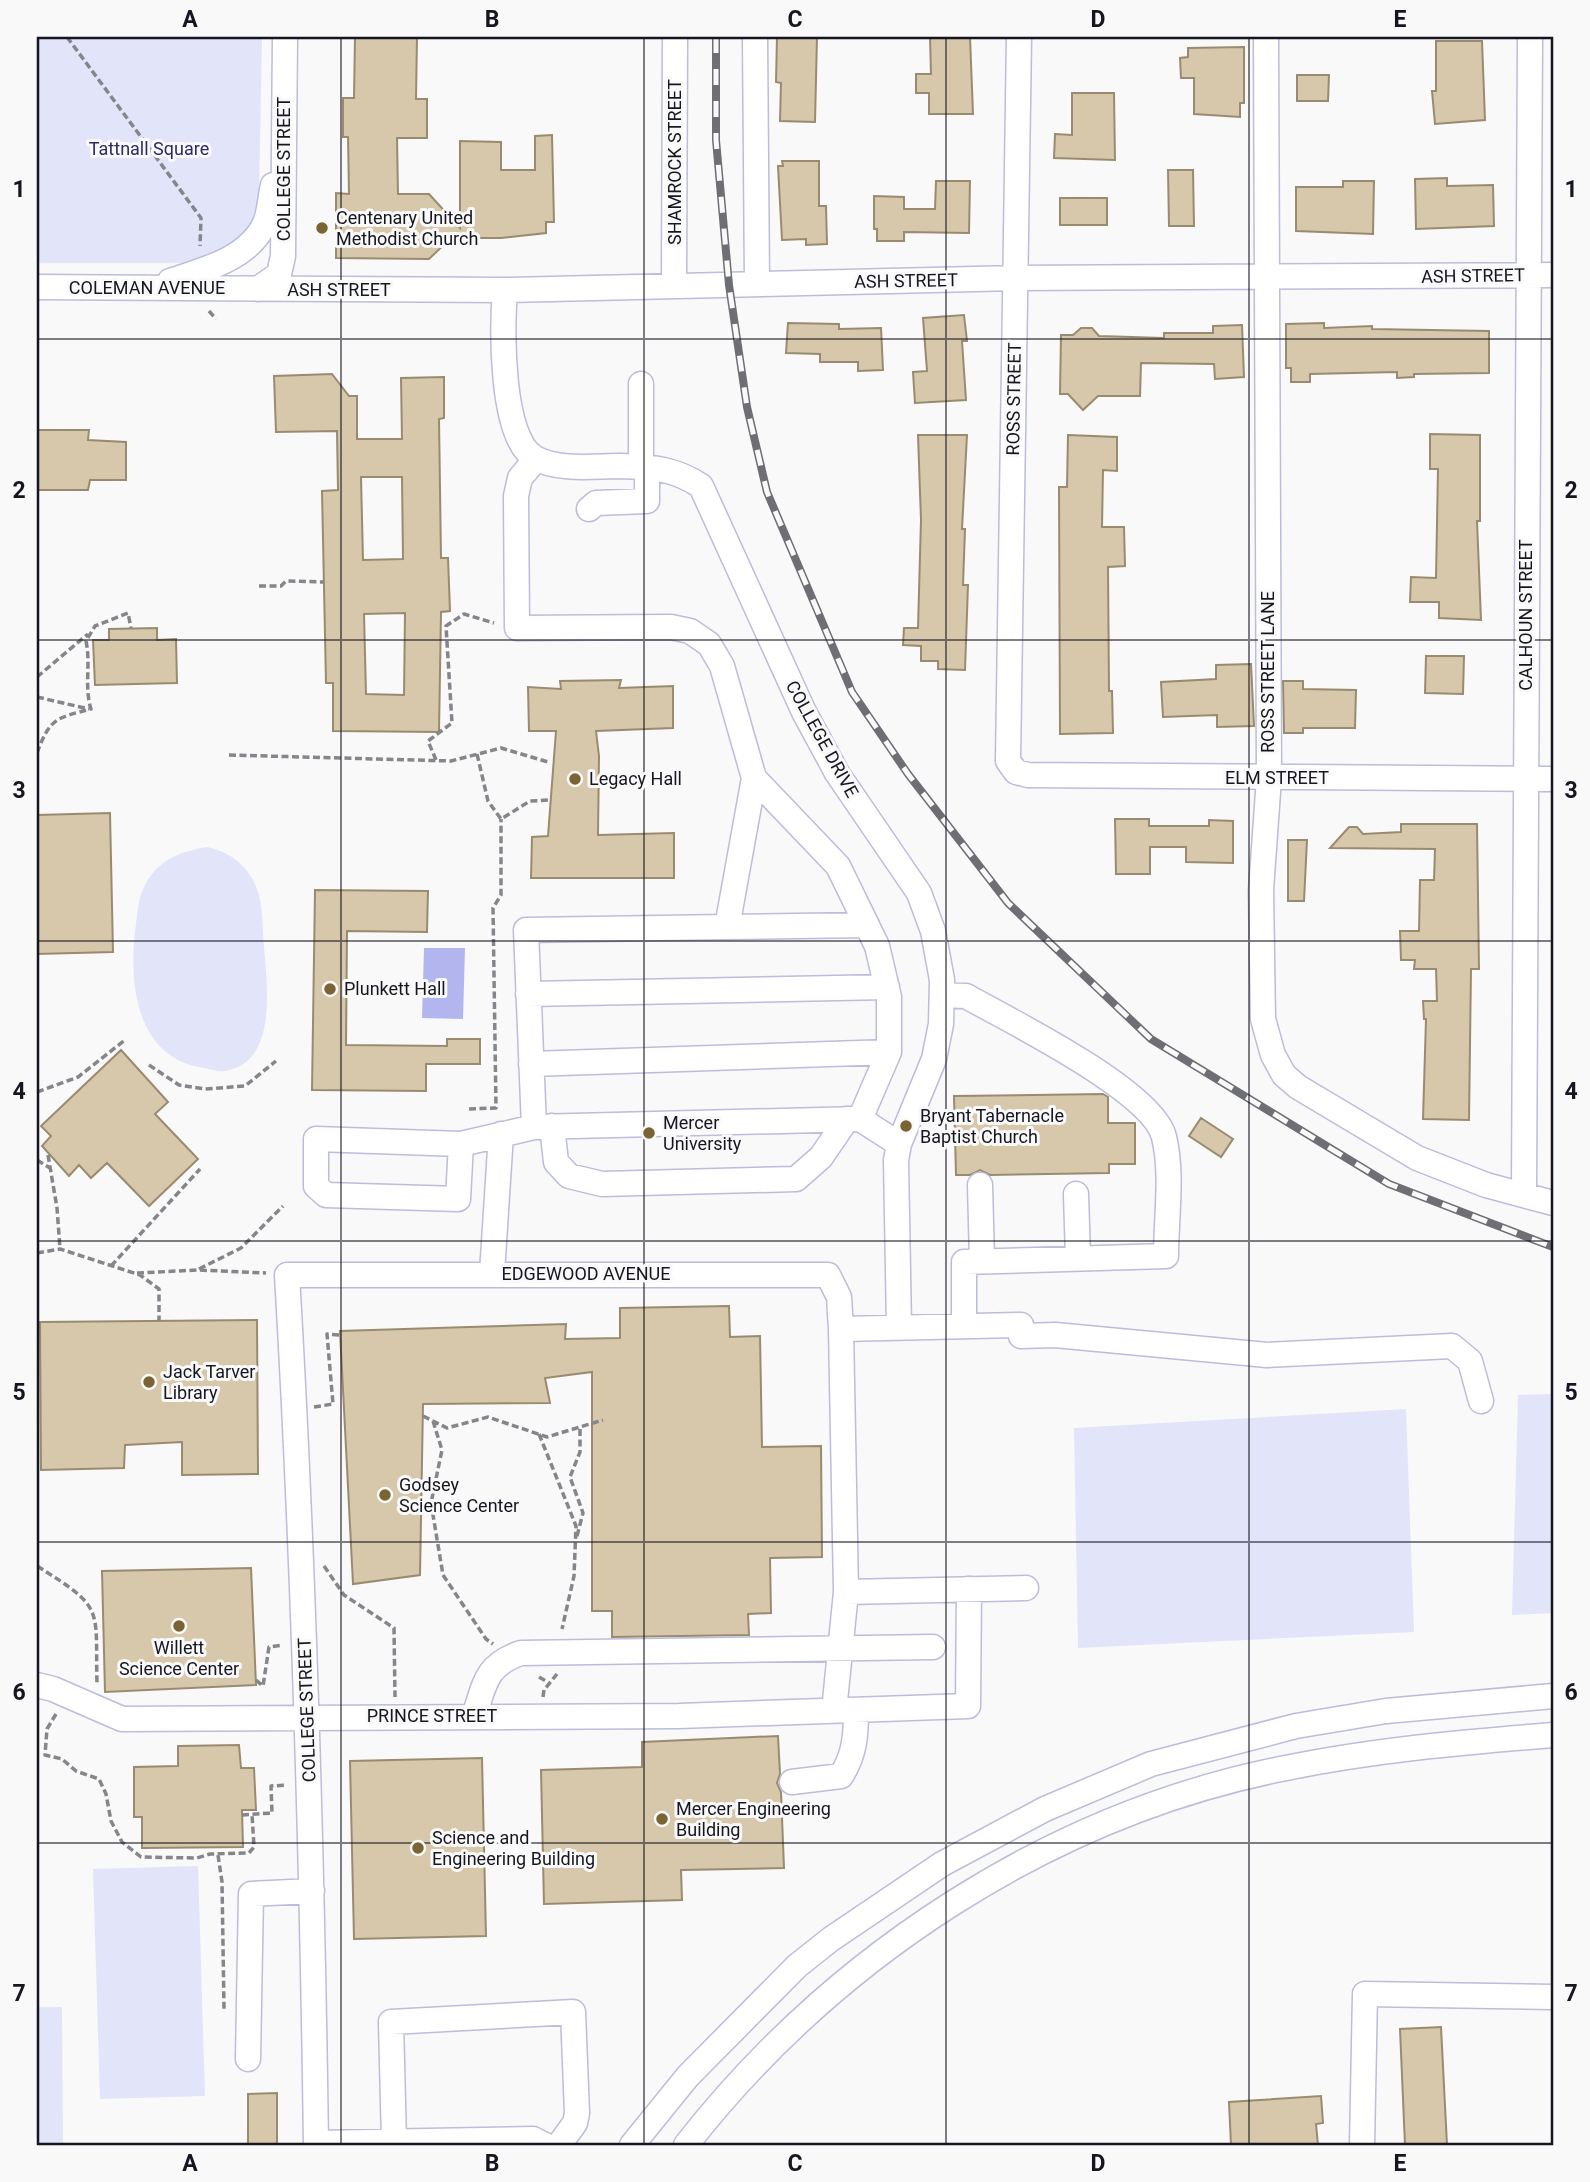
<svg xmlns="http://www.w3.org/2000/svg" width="1590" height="2182" viewBox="0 0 1590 2182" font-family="Roboto,sans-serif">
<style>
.green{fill:#e2e4fa}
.water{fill:#b3b6ee}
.building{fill:#d7c8ab;stroke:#998b70;stroke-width:2;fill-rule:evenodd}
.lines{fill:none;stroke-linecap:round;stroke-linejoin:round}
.minor-casing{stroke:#bbbddb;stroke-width:27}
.path{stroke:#85858b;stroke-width:3.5;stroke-dasharray:7 3.5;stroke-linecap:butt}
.minor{stroke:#fff;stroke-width:24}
.rail-casing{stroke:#6e6e75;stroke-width:8}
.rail{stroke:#f9f9f9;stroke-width:5;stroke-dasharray:16;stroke-linecap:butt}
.grid{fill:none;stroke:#161621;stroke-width:2;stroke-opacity:0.55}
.poi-dot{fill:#7a6434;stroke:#f9f9f9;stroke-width:2.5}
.labels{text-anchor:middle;stroke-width:6;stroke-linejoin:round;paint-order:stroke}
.park-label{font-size:18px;fill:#2e2969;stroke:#f9f9f9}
.street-label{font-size:18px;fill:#161621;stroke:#f9f9f9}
.poi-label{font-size:18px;fill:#161621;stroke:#f9f9f9;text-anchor:start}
.neatline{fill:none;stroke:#161621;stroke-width:2.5}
.grid-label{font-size:23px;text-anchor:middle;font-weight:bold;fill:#161621}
</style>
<rect width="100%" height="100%" fill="#f9f9f9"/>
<path class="green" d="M37 37H262L259 194 251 226 240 240 191 263H37Z
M207 847C228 852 242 861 253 880 264 900 262 925 264 947 267 985 278 1063 225 1071 217 1072 207 1068 199 1067 134 1055 128 977 136 924 138 906 140 888 152 874 167 856 185 851 207 847Z
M1553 1394V1613L1512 1615 1518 1395Z
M1406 1409 1414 1632 1078 1648 1074 1428Z
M198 1866 205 2096 100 2099 93 1869Z
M37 2007H62L63 2145H37Z"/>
<path class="water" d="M424 948H465L463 1019 422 1018Z"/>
<path class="building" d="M355 37H417L416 99H427V138H397L398 194H429L460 228V141L501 142V170H535V136L552 135 554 222H546V233L501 238H451L429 259 336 258V193L349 194 348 137H343V98H354Z
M777 37H817L815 122 780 121 781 83 776 82Z
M930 37H970L973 114H929V93H916V74H931Z
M1436 41H1482L1485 120 1435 124 1432 91H1436Z
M1244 47V103H1240V117L1194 114V78H1181L1180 58 1188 57V48Z
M1297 75H1329L1328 101H1297Z
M1072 93H1114L1115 160 1054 158 1055 134 1072 135Z
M782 161H819V206H826L827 244 806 245V239L782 240 778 166H783Z
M1168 170H1193L1194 226H1169Z
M1447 178V186L1493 185 1494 226 1416 229 1415 179Z
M936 181H970L969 233 904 232V241H877V229H874V196L904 197V209H935Z
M1343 181H1374L1373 234 1296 231V187H1343Z
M1060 198H1107V225H1060Z
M964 315 967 341H962L966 400 915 403 913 372 927 371 923 318Z
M788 323 839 324V329L881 328 883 370 858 371V362H820V354L786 353Z
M1324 323V328L1372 326V329L1489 331V373L1414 374V377L1397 378V372L1310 374V382H1291V368H1286V324Z
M1242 325 1244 377 1215 379 1214 364 1141 363 1140 396H1098L1083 410 1068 394H1060L1061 335H1073L1081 328H1092L1099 336 1164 338V333H1213V326Z
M332 374 349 396H357V439H402L401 378 444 377V418L439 419 441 558H448L450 611 441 612 439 732 333 731V683H326L322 491 338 490 337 431 276 432 274 376ZM361 477H402L403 559 363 560ZM405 613 404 695 366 694 364 614Z
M37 430H89L88 440 126 442V480H90L88 490H37Z
M1430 434 1480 435V521H1477L1481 620 1439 618V602H1410L1411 577 1436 578 1438 469H1430Z
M918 435H967L962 529H965L963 585H968L965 670 938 669V661H921V646L903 645 904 628H918L921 520Z
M1068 435 1117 437V471L1103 470 1102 527H1124L1125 566 1108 567 1109 691H1112L1113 733 1060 734 1059 487H1067Z
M157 628V640L176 639 177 683 95 685 93 640H109V629Z
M1426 656H1464L1463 694 1425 693Z
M1251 664 1254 726 1217 727V715L1163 717 1161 682 1216 679V665Z
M621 680 619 688 673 686V728L596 731 599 756 598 835 674 833V878H531L532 837 548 836 556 731H529L528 687 561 689 560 681Z
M1283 681H1303V689L1356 690 1355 728H1303V733H1284Z
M110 813 113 952 37 954V815Z
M1115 819H1149V826H1209V820L1233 821V863L1186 862V847H1150V874H1116Z
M1401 824H1477L1479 969H1471L1469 1120 1423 1119 1426 1019H1424L1423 1001H1437L1436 969H1414L1415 960H1401L1400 931H1419L1420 880H1434L1435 849 1330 848 1349 827H1357L1363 834 1401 832Z
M1288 840H1307L1304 901H1288Z
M315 890 428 891 427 932 347 931 346 1045 447 1046V1039H480V1064H426V1091L312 1090Z
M121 1050 168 1102 155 1114 198 1159 149 1206 107 1163 91 1178 79 1165 69 1176 42 1146 51 1136 41 1126Z
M1103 1094 1108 1097V1123H1135V1164H1109V1173L990 1175 980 1170 970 1175H956L954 1096Z
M1201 1118 1233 1139 1221 1157 1189 1136Z
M729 1306 730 1337 760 1336 762 1447 821 1446 822 1557 770 1558 771 1613 748 1614 749 1635 612 1637V1611H592V1372L545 1378 550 1403 423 1404 420 1575 353 1584 340 1331 566 1324 565 1339 620 1338V1308Z
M257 1320 258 1474 182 1475V1442L125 1445 124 1468 41 1470 40 1322Z
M251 1568 256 1685 105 1692 102 1571Z
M778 1736 780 1774 777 1783 781 1792 784 1868 681 1870 682 1900 544 1904 541 1770 642 1767V1742Z
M239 1745 241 1768H254L256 1810H242L243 1847 142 1848V1817H134V1767L178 1766V1746Z
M482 1758 486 1936 354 1939 350 1761Z
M1441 2027 1447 2145H1405L1400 2029Z
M277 2093V2145H248V2094Z
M1321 2096 1323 2123 1316 2124 1318 2145H1231L1229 2102Z"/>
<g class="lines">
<defs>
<path id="minor" d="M755 37 757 284
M1019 37 1008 761 1016 772 1028 775 1553 779
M1266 37 1269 778 1261 890 1263 1019 1273 1055 1284 1075 1298 1087 1417 1158 1486 1185 1553 1203
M170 281C203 270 249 259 265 223 270 212 270 197 273 185
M674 286 675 37
M37 287 505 290 1017 278 1553 275
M258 289 279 274 283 256 285 37
M505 290C502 327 500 439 535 458 559 471 594 466 620 466 651 467 674 468 701 486L804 712 837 773 919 893 933 931 942 980 941 1024 934 1059 899 1144 896 1160 899 1327
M536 459 520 478 516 496 517 628 671 627 690 631 709 644 722 666 754 778 727 927 526 930 534 1127 860 1119 889 1052V997L877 946 838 866 754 778
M641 467V384
M589 509 596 503 647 501V467
M727 927 867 925
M528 994 887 987
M942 995 966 996C1010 1021 1153 1091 1164 1137 1173 1174 1166 1218 1166 1256L964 1262V1326
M531 1064 889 1052
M860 1119 899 1144
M552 1126 556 1162 569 1176 602 1184 796 1179 821 1157 847 1119
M461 1144 458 1199 326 1195 316 1186V1139L461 1144 534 1127
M980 1185 982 1261
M1524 1193 1530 37
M1076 1194 1078 1258
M492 1273 501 1134
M1021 1336 1055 1335 1267 1355 1452 1346 1470 1361 1481 1401
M846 1592 1026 1588
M37 1685 53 1689 122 1719 679 1716 968 1706 969 1589
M834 1711 846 1592 841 1329 1021 1325
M474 1716C485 1684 485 1665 521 1653L933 1647
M792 1782 841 1776C855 1754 856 1735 856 1710
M248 2059 251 1894 312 1891
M394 2142 391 2022 573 2012 577 2113 575 2123 559 2145
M316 2143 533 2139 545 2145
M316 2145C312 1855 304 1565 287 1275H828L839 1297 841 1329
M632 2145 688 2076 797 1966 831 1939 942 1864 1045 1809 1151 1764 1296 1726 1386 1711 1553 1696
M686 2145C833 1957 1050 1814 1286 1768 1374 1750 1464 1742 1553 1735
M1362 2145 1365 1994 1553 1997"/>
</defs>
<use href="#minor" class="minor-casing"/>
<path class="path" d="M67 37 201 218 200 246
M209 311 216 319
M259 586H281L286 581 324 582
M37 677 88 634
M37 697 89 709
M37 753C50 718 56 718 91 709 84 687 91 664 86 641L95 626 128 613 131 628
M477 754 488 801 501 819 530 801 550 800
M229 755 451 761 501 748 548 762
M436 760 428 741 452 723 446 626 464 614 494 623
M149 1065 179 1085 205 1089 245 1086 276 1061
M37 1092 78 1077 125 1040
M469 1109 496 1108 493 908 501 895V819
M48 1155 57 1208 60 1249
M37 1160 50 1168
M37 1253 60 1249 140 1275 159 1289V1321
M111 1266 200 1169
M199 1269 241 1248 283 1206
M137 1273 198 1270 266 1273
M314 1407 333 1404 327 1334 340 1335
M423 1416 447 1428 488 1417 547 1437 603 1420
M433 1421 442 1450 431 1503 443 1575 486 1639 493 1644
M539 1434 576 1526 574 1576 562 1629
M577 1536 583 1513 570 1477 580 1452V1427
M37 1566C106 1609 95 1607 97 1685
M324 1566 344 1595 394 1628 395 1697
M539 1677 549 1683
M256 1680 263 1686 269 1647 283 1645
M543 1697 544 1690 557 1674
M56 1714 47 1729 45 1755 62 1759 76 1771 99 1779 106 1794 111 1821 122 1842 141 1857 197 1858 210 1854 249 1853 254 1847 252 1814
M242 1815 272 1813 271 1786 287 1785
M218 1855 222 1882 224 2009"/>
<use href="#minor" class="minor"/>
<defs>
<path id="rail" d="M716 37V140L729 285 747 407 767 492 852 692 908 774 1008 903 1151 1039 1389 1184 1553 1247"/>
</defs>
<use href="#rail" class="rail-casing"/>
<use href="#rail" class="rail"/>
</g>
<path class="grid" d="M341 37V2145M644 37V2145M946 37V2145M1249 37V2145M37 339H1553M37 640H1553M37 941H1553M37 1241H1553M37 1542H1553M37 1843H1553"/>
<g class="poi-dot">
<circle cx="322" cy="228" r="7"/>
<circle cx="575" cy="779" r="7"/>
<circle cx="330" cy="989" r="7"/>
<circle cx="906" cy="1126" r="7"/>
<circle cx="649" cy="1133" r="7"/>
<circle cx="149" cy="1382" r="7"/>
<circle cx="385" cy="1495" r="7"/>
<circle cx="179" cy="1626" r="7"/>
<circle cx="662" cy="1819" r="7"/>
<circle cx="418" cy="1848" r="7"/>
</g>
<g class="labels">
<g class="park-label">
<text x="149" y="155">Tattnall Square</text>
</g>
<g class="street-label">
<text transform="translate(675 162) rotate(-90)" y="6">SHAMROCK STREET</text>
<text transform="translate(284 169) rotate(-90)" y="6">COLLEGE STREET</text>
<text transform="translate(1473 276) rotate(-1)" y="6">ASH STREET</text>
<text transform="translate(906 281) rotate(-1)" y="6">ASH STREET</text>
<text x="147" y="294">COLEMAN AVENUE</text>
<text x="339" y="296">ASH STREET</text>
<text transform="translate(1014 399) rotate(-89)" y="6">ROSS STREET</text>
<text transform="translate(1526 615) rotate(-90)" y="6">CALHOUN STREET</text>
<text transform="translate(1268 672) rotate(-90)" y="6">ROSS STREET LANE</text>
<text transform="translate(822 739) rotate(61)" y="6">COLLEGE DRIVE</text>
<text x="1277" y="784">ELM STREET</text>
<text x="586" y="1280">EDGEWOOD AVENUE</text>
<text transform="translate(307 1710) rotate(-92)" y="6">COLLEGE STREET</text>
<text x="432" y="1722">PRINCE STREET</text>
</g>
<g class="poi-label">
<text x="336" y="224">Centenary United<tspan x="336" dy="21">Methodist Church</tspan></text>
<text x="589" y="785">Legacy Hall</text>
<text x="344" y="995">Plunkett Hall</text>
<text x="920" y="1122">Bryant Tabernacle<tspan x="920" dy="21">Baptist Church</tspan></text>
<text x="663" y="1129">Mercer<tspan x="663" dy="21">University</tspan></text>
<text x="163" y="1378">Jack Tarver<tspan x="163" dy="21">Library</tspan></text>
<text x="399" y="1491">Godsey<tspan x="399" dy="21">Science Center</tspan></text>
<text x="179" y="1654" text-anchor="middle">Willett<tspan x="179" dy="21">Science Center</tspan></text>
<text x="676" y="1815">Mercer Engineering<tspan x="676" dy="21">Building</tspan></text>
<text x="432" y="1844">Science and<tspan x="432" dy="21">Engineering Building</tspan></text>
</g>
</g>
<rect width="1590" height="2182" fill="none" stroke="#f9f9f9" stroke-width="77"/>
<rect x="38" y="38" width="1514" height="2106" class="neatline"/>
<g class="grid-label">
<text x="190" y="27">A</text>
<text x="492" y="27">B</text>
<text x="795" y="27">C</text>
<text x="1098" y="27">D</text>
<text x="1400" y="27">E</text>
<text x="19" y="197">1</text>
<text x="1571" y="197">1</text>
<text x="19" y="498">2</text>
<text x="1571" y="498">2</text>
<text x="19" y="798">3</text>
<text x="1571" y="798">3</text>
<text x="19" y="1099">4</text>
<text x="1571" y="1099">4</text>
<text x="19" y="1400">5</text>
<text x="1571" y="1400">5</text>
<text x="19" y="1700">6</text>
<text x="1571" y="1700">6</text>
<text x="19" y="2001">7</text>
<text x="1571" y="2001">7</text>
<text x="190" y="2171">A</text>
<text x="492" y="2171">B</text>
<text x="795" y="2171">C</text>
<text x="1098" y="2171">D</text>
<text x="1400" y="2171">E</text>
</g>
</svg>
